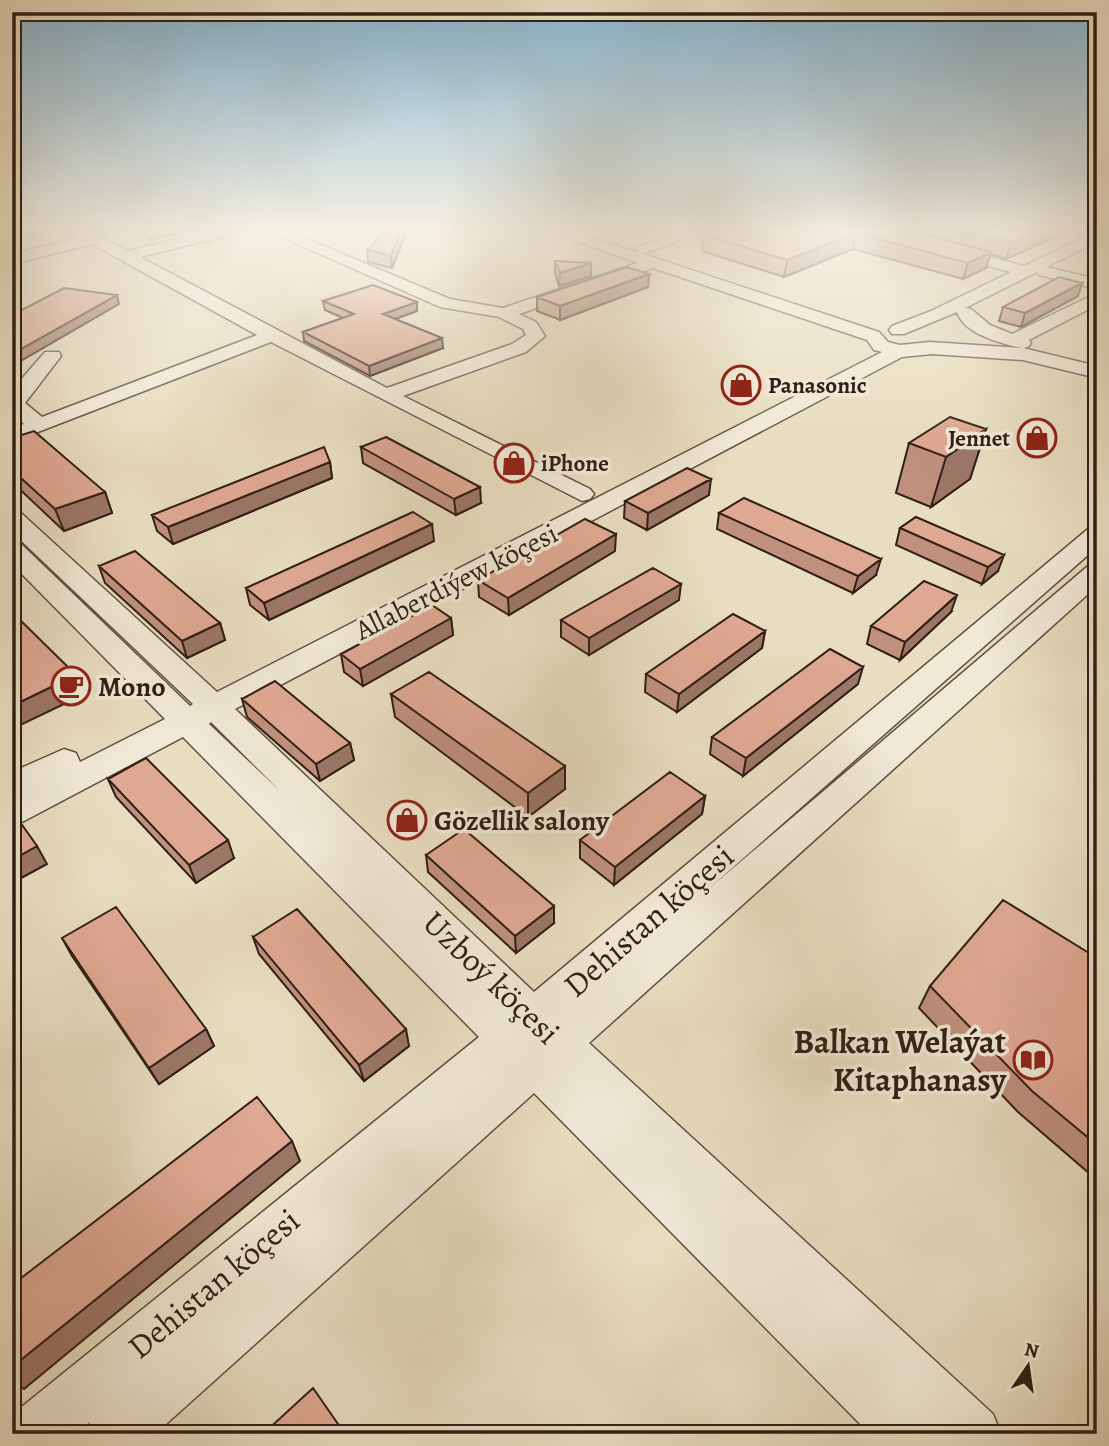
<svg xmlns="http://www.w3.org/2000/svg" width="1109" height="1446" viewBox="0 0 1109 1446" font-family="Alegreya,serif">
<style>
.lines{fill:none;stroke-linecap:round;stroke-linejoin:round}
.minor-casing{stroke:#5f4e40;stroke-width:3}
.minor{fill:#f0e9d6;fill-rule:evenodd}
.wall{fill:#c0907e;stroke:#311e15;stroke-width:2}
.shaded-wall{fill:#9c7667;stroke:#311e15;stroke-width:2}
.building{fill:#dfa893;stroke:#311e15;stroke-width:2}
.labels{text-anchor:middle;stroke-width:7;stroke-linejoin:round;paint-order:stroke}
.far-poi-label{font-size:23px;font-weight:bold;fill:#311e15;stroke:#f0e9d6;text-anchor:start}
.street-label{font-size:28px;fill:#311e15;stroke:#f0e9d6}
.poi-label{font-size:28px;font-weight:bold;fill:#311e15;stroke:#f0e9d6;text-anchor:start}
.near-street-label{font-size:33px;fill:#311e15;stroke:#f0e9d6}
.near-poi-label{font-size:33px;font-weight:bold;fill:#311e15;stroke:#f0e9d6;text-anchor:end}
</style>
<rect width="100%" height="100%" fill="#e8ddc0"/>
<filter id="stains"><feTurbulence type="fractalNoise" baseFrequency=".00286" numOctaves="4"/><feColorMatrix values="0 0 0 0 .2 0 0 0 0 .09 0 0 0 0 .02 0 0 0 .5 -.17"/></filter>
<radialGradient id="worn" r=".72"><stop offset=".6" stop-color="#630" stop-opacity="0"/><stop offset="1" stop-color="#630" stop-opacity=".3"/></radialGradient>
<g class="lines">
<defs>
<path id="minor" d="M71 231H90L128 251 209 231H236L234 234 140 257 387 388 512 344 526 335 523 329 499 317 440 307 268 231H288L450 299 503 308 637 263 550 231H573L636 252 637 247 683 231H706L643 254 879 332 888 342 900 345 930 342 1021 348C1000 343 964 334 957 312L904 334H892L889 330 892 326 931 311 1011 272 868 234 866 231H891L1024 266 1097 232V242L1046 267 1097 279V289L1039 275 1037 272 965 308 971 309 990 325 1012 334 1097 293V305L1029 340 1031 343 1028 347 1023 348 1097 366V378L1023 360 932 354 902 357 235 709 534 992 1088 529 1097 527V547L705 892 1088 566 1097 564V586L589 1043 993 1414 1001 1434H870L534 1093 155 1434H85L90 1422 76 1434H12L13 1414 479 1037 183 737 24 821 12 825V772L64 749 76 753 80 762 165 719 12 564V541L21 544 190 706 193 704 12 532V511L21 513 217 692 882 352 874 350 867 340 653 268 519 314 536 322 545 336 526 352 403 396 590 489 594 494 590 499 582 501 271 342 12 442V428L24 424 12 413V390L45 352H59L61 356 25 403 42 417 257 335 92 244 12 264V254L80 238ZM211 722 280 791 209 724Z"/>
</defs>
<use href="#minor" class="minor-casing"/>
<use href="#minor" class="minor"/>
</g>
<path class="wall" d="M135 231H187L152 240Z
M407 231 392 268 368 262 367 250Z
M716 231H1068L1006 259 990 254 986 268 963 279 853 249 784 277 702 251 704 235Z
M555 261 591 263V276L559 286 555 273Z
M649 274 648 287 560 320 537 311V297Z
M1082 283 1078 296 1021 327 999 321 1003 307Z
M323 301 417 311 395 319 443 348 370 376 304 341 303 332 343 318 325 310Z
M986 429 970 479 931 507 896 493 909 443Z
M12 438 105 492 112 513 64 531 12 482Z
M361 447 481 503 456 515 363 463Z
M330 462 332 478 173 544 157 531 152 515Z
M709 495 647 530 624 518 625 501Z
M719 513 876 575 853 593 717 529Z
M916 517 998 571 982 584 896 545 900 528Z
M434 541 269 620 250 605 246 588Z
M615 551 509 615 479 597 478 580Z
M99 566 220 623 225 640 187 658 105 583Z
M679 600 589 655 561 637V620Z
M951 612 900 660 867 644 871 626Z
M451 618 453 635 363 686 344 672 341 654Z
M765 631 762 648 677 712 645 692 646 674Z
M858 684 743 776 710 754 712 737Z
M391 694 565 789 528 817 395 717Z
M242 699 350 743 354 760 320 781 247 717Z
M108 779 234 858 196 883 116 797Z
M705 796 702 814 614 885 580 858V840Z
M426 855 554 923 516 953 428 872Z
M253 937 409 1046 364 1081 259 954Z
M62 938 206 1029 214 1046 159 1084 72 956Z
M1097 958V1180L1018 1112 919 1008 930 986Z"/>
<path class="shaded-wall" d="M150 231H187L152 240Z
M401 231H407L392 268 391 256Z
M1037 231H1068L1006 259 1011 242Z
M856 233 853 249 784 277 787 260Z
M991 252 986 268 963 279 968 263Z
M591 263V276L559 286 560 273Z
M649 274 648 287 560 320V306Z
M1082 283 1078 296 1021 327 1025 313Z
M117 295 119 304 12 366V354Z
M417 302V311L384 323 383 314Z
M442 338 443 348 370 376 369 366Z
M986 429 970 479 931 507 946 457Z
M330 462 332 478 173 544 168 527Z
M711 479 709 495 647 530 648 513Z
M480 487 481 503 456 515 454 499Z
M105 492 112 513 64 531 55 509Z
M432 524 434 541 269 620 264 603Z
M616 534 615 551 509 615 508 598Z
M1004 555 998 571 982 584 988 567Z
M881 559 876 575 853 593 858 576Z
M681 584 679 600 589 655V638Z
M957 595 951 612 900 660 905 642Z
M451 618 453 635 363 686 360 669Z
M220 623 225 640 187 658 182 641Z
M765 631 762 648 677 712 679 694Z
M863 667 858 684 743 776 746 758Z
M76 675 85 694 12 729V706Z
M350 743 354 760 320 781 316 764Z
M565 766V789L528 817V793Z
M705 796 702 814 614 885 615 867Z
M228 840 234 858 196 883 189 865Z
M37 846 47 864 12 883V860Z
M554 906V923L516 953 515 936Z
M206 1029 214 1046 159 1084 149 1068Z
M406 1029 409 1046 364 1081 359 1065Z
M292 1141 300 1161 24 1389 12 1381V1367Z"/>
<path class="building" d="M386 231H401L391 256 367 250Z
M716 231H911L991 252 968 263 856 233 787 260 704 235Z
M967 231H1037L1011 242Z
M555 261 591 263 560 273Z
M627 267 649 274 560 306 537 297Z
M1059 277 1082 283 1025 313 1003 307Z
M373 285 417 302 383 314 442 338 369 366 303 332 354 314 323 301Z
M64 288 117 295 12 354V315Z
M950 417 986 429 946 457 909 443Z
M34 431 105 492 55 509 12 470V438Z
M386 437 480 487 454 499 361 447Z
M324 447 330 462 168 527 152 515Z
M687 468 711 479 648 513 625 501Z
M744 498 881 559 858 576 719 513Z
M413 512 432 524 264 603 246 588Z
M916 517 1004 555 988 567 900 528Z
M585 519 616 534 508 598 478 580Z
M135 551 220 623 182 641 99 566Z
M653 568 681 584 589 638 561 620Z
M924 581 957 595 905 642 871 626Z
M432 605 451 618 360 669 341 654Z
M12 612 76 675 12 706 13 671Z
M733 614 765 631 679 694 646 674Z
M830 649 863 667 746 758 712 737Z
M429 672 565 766 528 793 391 694Z
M275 681 350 743 316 764 242 699Z
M146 758 228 840 189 865 108 779Z
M670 772 705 796 615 867 580 840Z
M20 822 37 846 12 860V826Z
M464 829 554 906 515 936 426 855Z
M1003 900 1097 958V1145L1032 1091 930 986Z
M116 907 206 1029 149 1068 62 938Z
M297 909 406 1029 359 1065 253 937Z
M257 1097 292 1141 12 1367V1285Z
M313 1388 345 1434H263Z"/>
<linearGradient id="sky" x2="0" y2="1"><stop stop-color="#87b7d3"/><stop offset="0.53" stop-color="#f5f0e3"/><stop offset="1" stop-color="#f5f0e3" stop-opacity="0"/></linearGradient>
<rect width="1109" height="434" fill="url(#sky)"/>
<defs>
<symbol id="shop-ring" viewBox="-11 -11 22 22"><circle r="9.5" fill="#f0e9d6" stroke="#8f2418" stroke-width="1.5"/><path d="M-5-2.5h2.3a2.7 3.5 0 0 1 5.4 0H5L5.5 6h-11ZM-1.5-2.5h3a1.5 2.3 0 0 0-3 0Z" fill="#8f2418"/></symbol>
<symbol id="cafe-ring" viewBox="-11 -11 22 22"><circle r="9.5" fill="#f0e9d6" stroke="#8f2418" stroke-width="1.5"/><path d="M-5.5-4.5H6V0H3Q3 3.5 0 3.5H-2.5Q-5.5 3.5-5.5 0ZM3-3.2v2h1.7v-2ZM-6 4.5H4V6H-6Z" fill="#8f2418"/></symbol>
<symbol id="library-ring" viewBox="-11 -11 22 22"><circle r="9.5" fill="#f0e9d6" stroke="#8f2418" stroke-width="1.5"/><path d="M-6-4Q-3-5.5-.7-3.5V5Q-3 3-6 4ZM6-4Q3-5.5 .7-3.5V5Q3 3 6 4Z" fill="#8f2418"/></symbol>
</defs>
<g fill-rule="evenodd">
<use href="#shop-ring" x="719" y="363" width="44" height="44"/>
<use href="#shop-ring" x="1015" y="416" width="44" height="44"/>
<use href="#shop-ring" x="492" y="441" width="44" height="44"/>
<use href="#cafe-ring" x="49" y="664" width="44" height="44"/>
<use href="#shop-ring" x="385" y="798" width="44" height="44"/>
<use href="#library-ring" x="1011" y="1038" width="44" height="44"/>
</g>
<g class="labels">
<g class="far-poi-label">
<text x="768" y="393">Panasonic</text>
<text x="1010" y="446" text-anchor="end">Jennet</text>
<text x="541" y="471">iPhone</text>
</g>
<g class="street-label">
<text transform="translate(456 581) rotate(-27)" y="10">Allaberdiýew köçesi</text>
</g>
<g class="poi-label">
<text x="98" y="696">Mono</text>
<text x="434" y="830">Gözellik salony</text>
</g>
<g class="near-street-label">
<text transform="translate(648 920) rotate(-41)" y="12">Dehistan köçesi</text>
<text transform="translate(492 977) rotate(44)" y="12">Uzboý köçesi</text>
<text transform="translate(213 1283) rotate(-40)" y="12">Dehistan köçesi</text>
</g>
<g class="near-poi-label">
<text x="1006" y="1053">Balkan Welaýat<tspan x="1006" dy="38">Kitaphanasy</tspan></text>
</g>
</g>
<rect width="1109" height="1446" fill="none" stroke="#e8ddc0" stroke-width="42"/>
<rect x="14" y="14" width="1081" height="1418" fill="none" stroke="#311e15" stroke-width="3.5"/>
<rect x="21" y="21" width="1067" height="1404" fill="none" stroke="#311e15" stroke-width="2"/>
<g transform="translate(1028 1366) rotate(13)" stroke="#f0e9d6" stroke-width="5" paint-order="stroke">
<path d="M0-5L12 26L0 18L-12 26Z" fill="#311e15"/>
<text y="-10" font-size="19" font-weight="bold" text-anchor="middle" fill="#311e15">N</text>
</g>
<rect width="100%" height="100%" filter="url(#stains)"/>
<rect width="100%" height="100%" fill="url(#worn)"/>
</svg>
